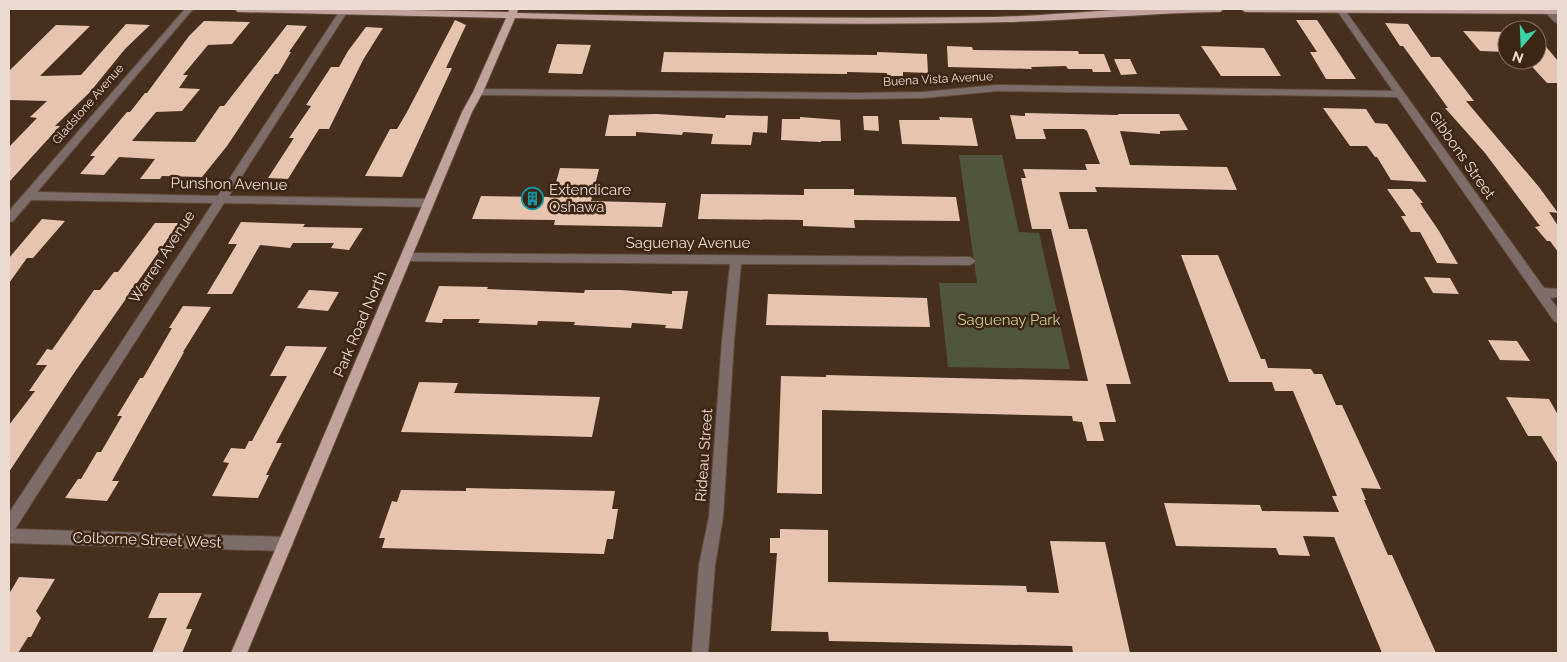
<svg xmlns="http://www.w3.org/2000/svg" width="1567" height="662" viewBox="0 0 1567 662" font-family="Raleway,sans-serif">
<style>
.green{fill:#50563e}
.building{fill:#e6c4af}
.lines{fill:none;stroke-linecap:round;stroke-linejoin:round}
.minor-casing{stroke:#614b3b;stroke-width:2}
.major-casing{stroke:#614b3b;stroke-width:2}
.minor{fill:#7c6c6a;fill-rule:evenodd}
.major{fill:#c2a29d;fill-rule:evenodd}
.labels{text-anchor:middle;stroke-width:5;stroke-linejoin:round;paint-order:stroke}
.far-street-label{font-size:12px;fill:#ebdbd1;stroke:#3d2514}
.street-label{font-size:15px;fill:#ebdbd1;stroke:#3d2514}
.poi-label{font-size:15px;fill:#ebdbd1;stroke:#3d2514;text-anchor:start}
.park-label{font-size:15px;fill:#c0cd93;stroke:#3d2514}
</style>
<rect width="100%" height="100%" fill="#472f1e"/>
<path class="green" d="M959 155H1002L1019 232 1039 233 1070 369 948 367 939 283H977Z"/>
<path class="building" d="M455 20 466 25 446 68H452L402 177 365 176 390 129H397L407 112Z
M1296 20H1317L1356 79H1326L1310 52H1317Z
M204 21 250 22 232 44 208 45 183 75H188L179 88 200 89 182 111 156 112 132 141 195 142 220 106H224L287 25 307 26 289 52H291L278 74H275L227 146 202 177 162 176 160 179H140L155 159 119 157 104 175 80 174 95 156H90L127 112H130L145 93H147L189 36Z
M1385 23 1408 24 1431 57H1440L1474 101H1466L1539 187 1558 213 1549 212 1558 226V252L1550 241H1547L1535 227 1540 226 1485 153 1445 108H1448L1403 46H1400Z
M126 24 150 25 125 49 90 92 55 126H60L9 182V147L37 118 30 117 47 101 9 100V71L56 25 90 26 40 76 81 75Z
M366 27 383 28 363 60 329 129H319L288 179 268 178 294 138H289L311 106 306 105 331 67H339L348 51Z
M1463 31 1507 32V52L1480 51Z
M1537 36 1558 61V83H1547L1526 60H1537Z
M557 44 591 45 582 74 548 73Z
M947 46 972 47 973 50 1078 51 1079 54H1104L1111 72H1093L1092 69H1068L1066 66 1031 67 1032 69 948 67Z
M1201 46 1264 48 1281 76H1221Z
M664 52 877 55V52L927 54 928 73 903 72V76H887V73L847 72V74L661 72Z
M1114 59H1130L1137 74 1121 75Z
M1323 108 1366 109 1375 123 1387 124 1427 182 1391 180 1377 157H1375L1367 146H1350Z
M1025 113 1118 115V114H1179L1188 130 1160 131V134L1120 131 1130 165 1227 167 1237 190 1095 187 1097 192H1059L1069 229H1087L1131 384H1106L1116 422H1099L1104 441H1087L1082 422 1073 421 1072 416 822 410V494L777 493 781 376 826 377V375L1088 381 1051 229H1032L1021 178H1026L1023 169 1087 170 1085 164H1100L1087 131 1084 129H1043L1046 139H1016L1010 115 1025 116Z
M656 114 725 118 726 115 768 116 767 133 753 132 751 145 711 144 713 134 683 132 682 135 636 132V136H605L609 115Z
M863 116H878L879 131 864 130Z
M800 117 840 120 841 141H821V142L781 140 782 119H800Z
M939 117 972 118 978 146 902 144 899 120H940Z
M560 168 599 169 591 201 666 203 662 227 554 225 555 220 472 219 481 196 552 197Z
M804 189H854V195L956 197 960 221 854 220 855 228 803 226V220L698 219 701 194 804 195Z
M1387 189H1412L1423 203H1420L1439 231 1458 264 1437 263 1420 232H1411L1401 216H1406Z
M42 219 65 221 33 258H27L9 283V258Z
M241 222 305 224 303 227 363 228 349 250 331 248 334 243H293L290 248 260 245 232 294H207L237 244H228Z
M155 223H179L74 373 9 472V425L35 391H29L47 365H36L47 349 52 350 94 290H100L114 272H118Z
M1181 255H1218L1261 359H1265L1268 368 1311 369 1314 374H1322L1336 405H1342L1381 489 1361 488 1366 500H1364L1388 555H1392L1436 653H1382L1334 537 1303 536 1310 556 1279 555 1276 548 1176 546 1164 503 1260 505 1262 511 1339 512 1332 496H1337L1293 391H1275L1272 382H1229Z
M1424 277 1450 278 1459 294 1433 293Z
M439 286 488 287 487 289 584 293 585 290H621L672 294V291H688L682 329 665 328 666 325 632 323 631 328 574 325 575 322 538 321 537 325 478 323 480 319H443L442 323 425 322Z
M309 290 339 292 328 311 297 308Z
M768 294 927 298 930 327 766 325Z
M183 306 211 307 183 352H184L112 481H119L107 501 65 498 78 479H81L97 452H101L122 416H117L140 378H143L172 328H169Z
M1488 340 1517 341 1530 361 1500 360Z
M286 346 327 347 276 443H282L266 475H269L258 498 212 496 229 463 223 462 231 448 245 449 249 441H252L287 376H270Z
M419 382 458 383 454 393 600 397 592 437 401 432Z
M1506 397 1549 399 1558 415V464L1541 436H1528Z
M466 488 615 491 612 509H618L613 539H607L604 554 382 548 385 538H379L392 501 397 502 401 490 466 491Z
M780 529 828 530V582L1026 586 1027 592 1059 593 1050 541 1105 542 1130 653H1073L1072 646 829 641 828 632 771 631 777 553H770V538H780Z
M19 577 55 579 36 611 41 618 31 637H28L18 653H9V594Z
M159 593H202L186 629H192L182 653H152L167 618H148Z"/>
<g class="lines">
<defs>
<path id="minor" d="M185 9H193L37 192 218 196 341 9H349L229 196 429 199 434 203 429 207 224 203 15 529 285 537 290 539 293 544 290 549 285 551 9 543V513L213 203 31 200 13 221 9 222V211Z
M1336 9H1344L1544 288 1558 289V297L1550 298 1558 309V323L1554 321 1397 97 997 91 923 98 859 99 478 95 473 92 478 89 859 93 923 92 997 85 1393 91Z
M1546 9H1552L1558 15V23L1555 22 1546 13Z
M406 253 970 257 976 261 970 265 741 264 734 341 723 517 715 565 708 653H692L699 565 709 517 722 341 730 264 406 261 400 257Z"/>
<path id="major" d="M234 9H357L508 12 510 9H518L517 13C676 17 835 19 994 17 1070 15 1148 4 1224 9L1220 12C1150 13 1079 20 1009 22 844 26 679 22 515 18L483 92 472 112 247 653H231L462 112 473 92 506 18 238 12Z
M1241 9H1558V14L1245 12Z"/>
</defs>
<use href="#minor" class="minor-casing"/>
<use href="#major" class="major-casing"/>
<use href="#minor" class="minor"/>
<use href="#major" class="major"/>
</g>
<defs>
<symbol id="building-ring" viewBox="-11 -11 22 22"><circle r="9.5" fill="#3d2514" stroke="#0f9aa8" stroke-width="1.5"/><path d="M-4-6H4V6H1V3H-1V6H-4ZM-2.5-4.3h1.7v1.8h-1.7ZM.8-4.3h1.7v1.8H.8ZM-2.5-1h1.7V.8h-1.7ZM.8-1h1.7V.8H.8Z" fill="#0f9aa8"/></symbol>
</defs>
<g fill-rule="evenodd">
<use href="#building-ring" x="520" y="186" width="25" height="25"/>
</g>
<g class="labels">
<g class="far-street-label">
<text transform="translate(938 79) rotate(-3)" y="4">Buena Vista Avenue</text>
<text transform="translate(88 104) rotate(-49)" y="4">Gladstone Avenue</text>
</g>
<g class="street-label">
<text transform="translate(1462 155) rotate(55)" y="5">Gibbons Street</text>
<text transform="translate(229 184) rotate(1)" y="5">Punshon Avenue</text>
<text x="688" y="248">Saguenay Avenue</text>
<text transform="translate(162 257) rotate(-57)" y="5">Warren Avenue</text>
<text transform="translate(360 324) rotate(-67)" y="5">Park Road North</text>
<text transform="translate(704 455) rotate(-86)" y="5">Rideau Street</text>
<text transform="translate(147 540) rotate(2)" y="5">Colborne Street West</text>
</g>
<g class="poi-label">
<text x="549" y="195">Extendicare<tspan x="549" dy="17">Oshawa</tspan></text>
</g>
<g class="park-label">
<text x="1009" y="325">Saguenay Park</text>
</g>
</g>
<rect width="1567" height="662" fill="none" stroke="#ebdbd1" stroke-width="20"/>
<g transform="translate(1522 45) rotate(199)"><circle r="24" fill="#3d2514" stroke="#836e60"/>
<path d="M0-4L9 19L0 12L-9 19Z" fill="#3ad4a5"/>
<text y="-8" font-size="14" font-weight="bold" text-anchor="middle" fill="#ebdbd1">N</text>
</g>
</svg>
